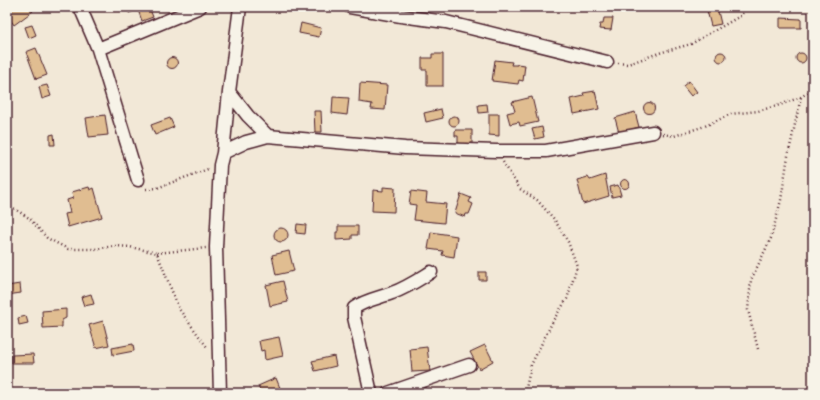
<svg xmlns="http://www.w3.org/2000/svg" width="820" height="400" viewBox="0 0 820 400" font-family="Pangolin,sans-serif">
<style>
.building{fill:#e0bd91;stroke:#4a1f2b}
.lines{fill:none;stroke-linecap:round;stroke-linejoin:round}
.minor-casing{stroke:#4a1f2b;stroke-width:15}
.path{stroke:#4a1f2b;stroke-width:2.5;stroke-dasharray:1 3;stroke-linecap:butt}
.minor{stroke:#f7f3e8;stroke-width:12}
</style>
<rect width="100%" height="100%" fill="#f2e8d7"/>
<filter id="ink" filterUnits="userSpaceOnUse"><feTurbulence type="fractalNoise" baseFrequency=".025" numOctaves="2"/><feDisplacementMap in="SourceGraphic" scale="8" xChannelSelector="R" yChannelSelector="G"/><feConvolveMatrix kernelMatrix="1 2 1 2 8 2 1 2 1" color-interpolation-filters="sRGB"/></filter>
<g filter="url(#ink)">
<path class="building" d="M7 7H29L33 11 14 25 7 15Z
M126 7H135L137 10 129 13Z
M137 7H149L153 17 142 21Z
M706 7H717L721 24 711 26Z
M604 18H613L611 30 599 29 600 24H603Z
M780 18 801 19V28H780Z
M301 23 321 28 319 37 299 33Z
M32 25 36 35 29 38 25 27Z
M36 48 47 75 36 79 26 52Z
M716 57a5 5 0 1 1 10 0a5 5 0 1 1-10 0Z
M796 58a5 5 0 1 1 10 0a5 5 0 1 1-10 0Z
M432 54H443V86H427V70H422V58H432Z
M166.5 63a5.5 5.5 0 1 1 11 0a5.5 5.5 0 1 1-11 0Z
M495 60 512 62 511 65H517V64L525 65 523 81 519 80 518 84 492 81Z
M689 81 697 92 691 96 683 86Z
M360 83 387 85 385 110 371 109 372 104 359 102Z
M47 85 51 96 42 99 39 87Z
M595 91 599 109 574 114 571 99 584 96 583 93Z
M333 97 349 98 347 115 332 113Z
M532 97 538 122 520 126 519 122 510 124 507 113 515 111 512 102Z
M643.5 108a5.5 5.5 0 1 1 11 0a5.5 5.5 0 1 1-11 0Z
M487 104 488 112 479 113 478 105Z
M441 109 443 118 426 122 424 113Z
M314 111H321L322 132H315Z
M635 112 639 127 619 133 615 118Z
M489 114H499V136L489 135Z
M105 115 108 135 89 137 86 118Z
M449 121a5 5 0 1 1 10 0a5 5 0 1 1-10 0Z
M170 118 174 127 155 135 151 125Z
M542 127 544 137 535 139 532 129Z
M455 130H472V148L458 147V136H455Z
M54 134 55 145H50V135Z
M605 175 609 196 583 204 577 180 588 177 590 180Z
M620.5 184a4.5 4.5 0 1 1 9 0a4.5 4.5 0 1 1-9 0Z
M618 185 621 195 612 197 610 187Z
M89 187 90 190 94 188 102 217 68 227 65 214 70 213 67 200 73 198 72 192Z
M383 187 395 188 394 212 372 211 373 190 383 191Z
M411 191 427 193 426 202 446 204 444 223 414 220 416 205 409 204Z
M461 194 471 198 469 202 473 204 469 214H466L465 217 455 213Z
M297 224 306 225 305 234 296 233Z
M338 226H358V235H352V239L336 240V232H338Z
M274 235a7 7 0 1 1 14 0a7 7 0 1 1-14 0Z
M431 232 457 236 454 257 442 255 443 251 428 249Z
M289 251 294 271 276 275 272 255Z
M479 272H486V280H479Z
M283 281 288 302 270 306 266 285Z
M20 284 21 293 7 295V286Z
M91 294 94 304 84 306 81 297Z
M66 309V318L62 320V327L43 328 42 311Z
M26 316 28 323 19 325 18 318Z
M103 321 109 345 96 348 89 325Z
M279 337 283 356 265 360 264 350 261 351 259 341Z
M133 344 134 351 113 355 112 348Z
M485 345 493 361 479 369 470 352Z
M427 347 430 371 412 372 410 349Z
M33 354 34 363H12V355Z
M334 356 336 366 315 371 312 361Z
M276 378 282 393H261L258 386Z"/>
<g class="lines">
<defs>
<path id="minor" d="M80 7 98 49 138 180
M350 7 401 16 446 22 607 62
M98 49 200 7
M229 92 248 116 268 136
M223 153 246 142 268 136 405 148 496 151H546L653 132
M220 393 216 247 220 165 223 153 229 92 240 7
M371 393 354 317V308C365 300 379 298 392 293 406 288 418 280 431 272
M388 393 469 365"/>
</defs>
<use href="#minor" class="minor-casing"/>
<path class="path" d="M618 63 628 64 659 53 691 44 742 15 744 7
M663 134 674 136 705 126 731 114 758 111 780 105 801 97 813 89
M503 162 520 189 537 200 554 219 568 242 577 266 567 299 554 319 531 365 525 393
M146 189 157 188 208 169
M7 204 29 218 47 238 68 249H95L115 246 130 247 157 253 179 309 207 347
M157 253 206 248
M758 349 748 310 751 280 771 238 781 200 788 156 801 97"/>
<use href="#minor" class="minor"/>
</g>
</g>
<rect width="820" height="400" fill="none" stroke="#f7f3e8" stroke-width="24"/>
<rect x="12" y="12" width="796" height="376" fill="none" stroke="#4a1f2b" stroke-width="1.5" filter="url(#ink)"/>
</svg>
